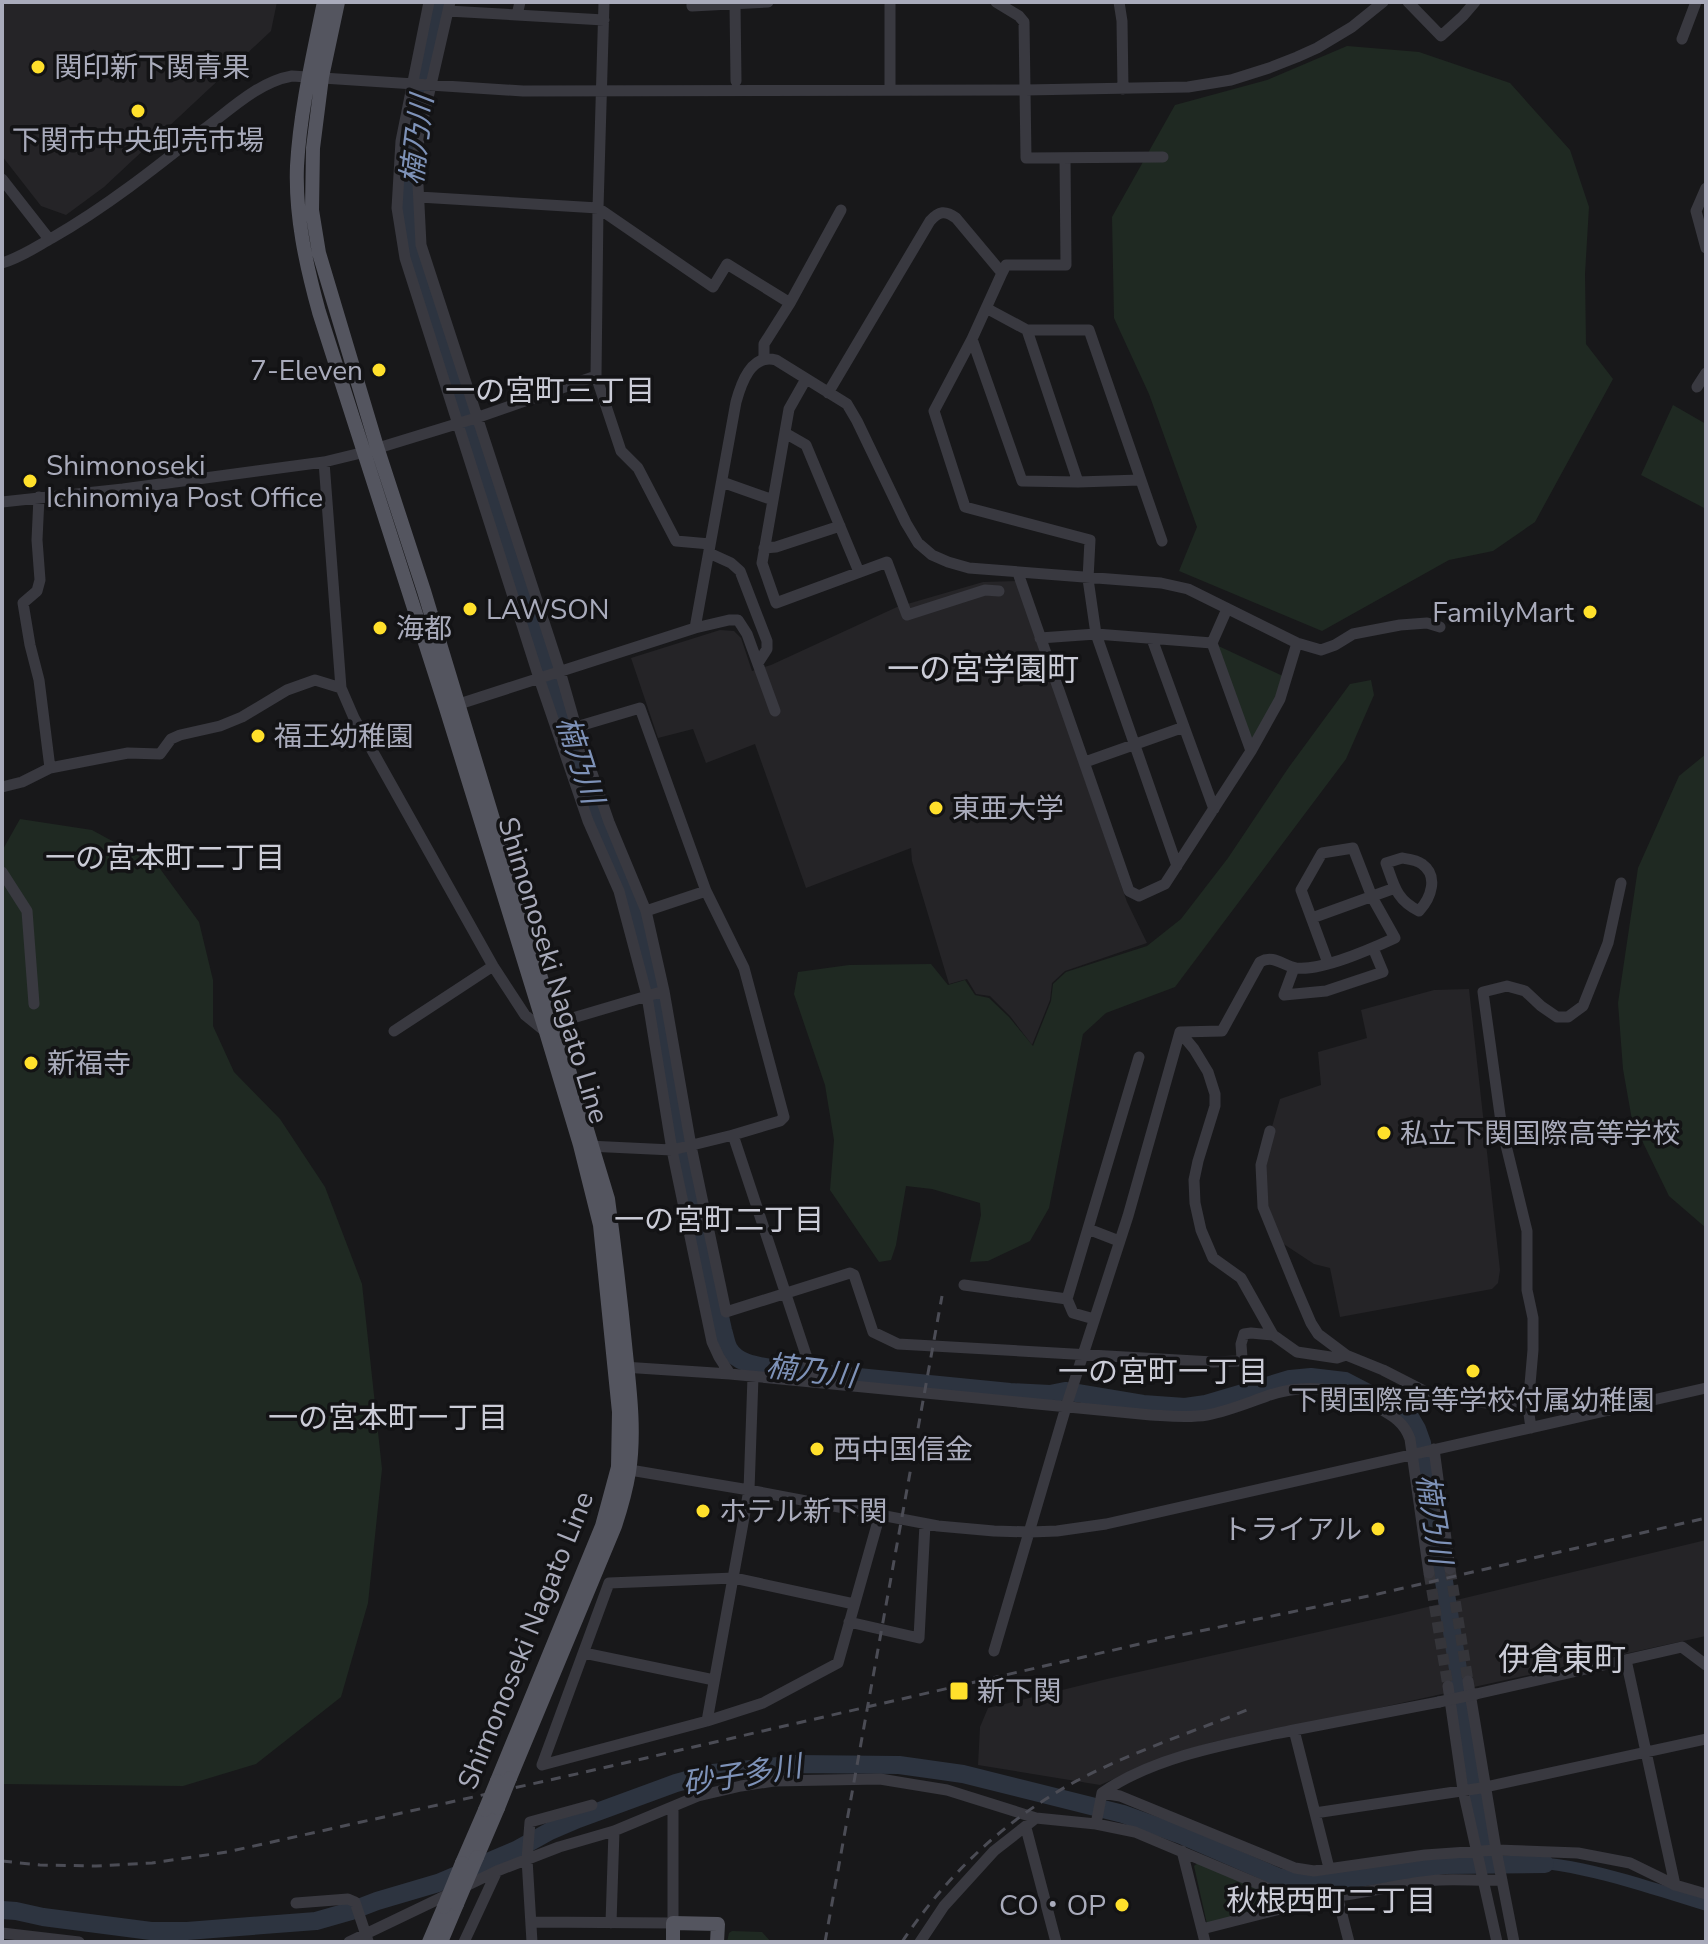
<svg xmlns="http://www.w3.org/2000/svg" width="1708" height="1944" viewBox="0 0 1708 1944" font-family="'Nunito Sans','Noto Sans JP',sans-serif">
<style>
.built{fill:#252427}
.green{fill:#1f2922}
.water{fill:#2d3440}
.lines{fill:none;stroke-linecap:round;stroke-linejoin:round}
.river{stroke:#2d3440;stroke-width:18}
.minor-tunnel{stroke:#35353a;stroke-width:11;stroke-dasharray:11 5.5;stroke-linecap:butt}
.minor{stroke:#393940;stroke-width:11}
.major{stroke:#54555f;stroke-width:14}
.rail{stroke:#4b4c55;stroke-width:3;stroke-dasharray:10 8;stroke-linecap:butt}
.minor-bridge{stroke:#393940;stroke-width:11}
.major-bridge{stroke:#54555f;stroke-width:14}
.poi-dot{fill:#ffe02b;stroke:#131315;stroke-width:3}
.labels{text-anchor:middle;stroke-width:7;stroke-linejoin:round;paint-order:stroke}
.poi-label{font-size:28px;fill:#a9abbb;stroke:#131315;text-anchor:start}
.street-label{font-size:28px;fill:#a9abbb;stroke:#131315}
.water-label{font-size:30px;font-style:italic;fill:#7e92b8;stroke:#131315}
.neighbourhood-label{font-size:30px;fill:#cbccd7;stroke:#131315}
.quarter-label{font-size:32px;fill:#cbccd7;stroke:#131315}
</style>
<rect width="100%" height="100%" fill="#18181a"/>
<path class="built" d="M2 2H277L271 31 104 187 66 215 41 206 2 156Z
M1017 581 1127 902 1147 943 1065 971 1052 983 1050 1000 1032 1045 1010 1016 990 996 976 994 967 979 949 984 912 861 911 848 806 888 755 744 706 763 693 729 658 738 631 658 720 630 734 631 741 638 752 671 771 665 897 607 983 582Z
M1469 989 1500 1270 1498 1283 1492 1289 1340 1317 1330 1268 1314 1264 1273 1237 1261 1165 1280 1099 1321 1085 1318 1052 1367 1038 1361 1010 1434 990Z
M1706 1540V1636L1333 1718 1213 1742 1167 1756 1100 1785 978 1765 980 1727 988 1708 1107 1679 1394 1615Z"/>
<path class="green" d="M1347 46 1419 52 1510 83 1570 150 1589 207 1585 274 1586 344 1613 379 1535 522 1493 551 1449 560 1322 631 1179 571 1197 527 1149 394 1114 318 1112 217 1175 105 1267 80Z
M1673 405 1706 424V509L1641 475Z
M1212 643 1287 678 1251 751Z
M1371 680 1374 695 1346 759 1175 987 1106 1013 1083 1034 1049 1208 1030 1241 988 1261 970 1262 981 1215 980 1203 932 1189 906 1186 896 1245 891 1260 879 1262 830 1190 834 1140 825 1085 794 994 798 972 849 965 931 964 948 985 965 980 975 995 989 998 1009 1017 1033 1046 1051 1001 1053 984 1066 972 1147 946 1181 919 1228 858 1289 767 1350 684Z
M1706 754V1228L1669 1196 1632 1120 1623 1069 1618 1003 1638 868 1679 776Z
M20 819 92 830 158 866 199 922 213 980V1026L234 1072 280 1119 325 1187 362 1284 382 1469 368 1603 341 1697 256 1764 183 1786 2 1784V851Z
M1199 1862 1293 1900 1207 1924 1194 1866Z
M732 1931 762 1932 771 1942H727L729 1933Z"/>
<path class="water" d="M1524 1856C1587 1858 1646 1881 1706 1898V1911C1646 1893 1586 1871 1523 1867Z"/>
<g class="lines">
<path class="river" d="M439 2 410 142 407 167 408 207 415 257 540 645 606 839 622 871 641 928 684 1155 723 1330C725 1336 726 1344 729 1349 738 1365 761 1366 777 1369L1010 1392 1050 1394 1065 1391 1143 1404 1185 1407 1206 1404 1290 1379 1311 1377 1345 1381 1395 1407 1410 1417 1417 1429 1422 1443 1489 1864
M2 1910 16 1911 43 1917 151 1931H187L316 1921 351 1911 377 1901 438 1883 516 1850 550 1831 578 1819 676 1783 713 1773 796 1764 899 1765 963 1774 1123 1814 1181 1835 1278 1877 1301 1882H1331L1444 1865 1545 1864"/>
<path class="minor-tunnel" d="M1450 1569 1468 1681
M1429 1573 1448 1686"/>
<path class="minor" d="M429 2 401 141 397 208 405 258 539 678 588 821 619 891 647 996 672 1150 712 1342 719 1357 730 1374
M450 2 419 137 417 165 421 245 560 671 576 727 609 822 646 911 664 991 691 1146 726 1312 850 1273 854 1275 873 1332 898 1344 1213 1362 1239 1361 1242 1358 1241 1344 1244 1334 1251 1333 1273 1335
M604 2 598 208 596 376 621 451 638 468 676 541 710 544
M692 2V6L768 2
M890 2V89
M996 2 1019 16 1024 22 1026 158 1163 157
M1119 2 1122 21 1123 89
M1408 2 1441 36 1463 16 1475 2
M735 4 736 81
M448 11 604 20
M517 15 520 2
M1682 39 1696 2
M2 179 49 239
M1706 188 1696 211 1706 248
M419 197 598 208 713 287 727 264 790 303
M2 263C20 258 36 247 52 238 106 207 154 169 203 130 230 110 258 82 292 76L523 91 1025 90 1188 87 1231 80 1269 68 1297 57 1317 48 1352 27 1383 2
M1002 273 1006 265H1066L1065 158
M986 308 1027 330 1078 482
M1027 330H1089L1162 541
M972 339 1022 481 1078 482 1140 480
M764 359V344L790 303 841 210
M806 379 789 409 762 563 776 603 887 562 907 615 985 590 999 591
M1697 387 1706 373
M828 393 930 221C939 211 945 210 956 218L1002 273 972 339 934 411 965 507 1090 540 1088 579 1096 634 1177 866
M785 433 806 445 859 572
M324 462 341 688 354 718 493 966 525 1015 546 1032
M722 482 773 500
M39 497 37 540 40 580 37 591 23 603 30 645 39 680 50 768
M2 502 123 489 324 462 365 452 476 418 596 376
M764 548 776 547 840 526
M709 553 731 563 740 571 767 641V649L758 663
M1018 573 1129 891 1139 896 1165 884 1251 751 1280 699 1297 643
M1227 609 1212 643 1251 751
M695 628 729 620H738L747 634 775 711
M1040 638 1096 634 1212 643
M1152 639 1214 809
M453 706 695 628 736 402C741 384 751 353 776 360L847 404 857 421 906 523 918 543 932 555 948 562 969 568 1161 583 1188 589 1297 643 1321 650 1335 645 1353 634 1400 625 1427 623 1440 627
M576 727 640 708 706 891 744 968 784 1117 780 1121 733 1135
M1088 761 1184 727
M2 787 22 782 50 768 128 753 160 754 171 739 180 735 220 726 242 717 287 690 315 680 341 688
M1402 858C1408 859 1417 860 1422 864 1439 876 1431 898 1419 911 1396 900 1394 885 1386 863Z
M2 872 27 911 34 1004
M646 911 706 891
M1312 918 1395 888
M1294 968 1284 995 1326 991 1383 972 1373 948
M549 1025 664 991
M394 1031 493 966
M1180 1032 1222 1031 1260 962C1274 954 1283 966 1296 968 1322 971 1371 949 1395 938L1372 897 1353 848 1322 853 1301 890 1328 963
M1180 1032 1194 1049 1208 1072 1215 1094V1106L1198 1161 1194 1180 1195 1203 1201 1230 1213 1258 1241 1278 1273 1335 1297 1352 1337 1358 1346 1355
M1270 1131 1261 1165 1263 1207 1296 1288 1311 1323 1318 1334 1346 1355 1383 1370 1426 1392 1477 1402 1528 1407
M588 1146 672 1150 733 1135 815 1382
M1088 1229 1119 1241
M964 1285 1067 1299
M1094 1319 1073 1313 1067 1299 1139 1057
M623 1367 730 1374 1151 1415C1170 1416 1189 1418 1207 1415 1228 1411 1247 1403 1267 1396 1303 1383 1341 1387 1375 1406 1391 1415 1404 1421 1410 1439L1429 1573
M1531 1428 1528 1407 1533 1350V1318L1527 1290V1231L1502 1129 1483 992 1507 986 1525 991 1541 1006 1557 1017H1568L1583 1006 1608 943 1621 883
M1434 1449 1450 1569
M624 1469 749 1490 938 1526 994 1531 1030 1532 1057 1531 1106 1524 1706 1388
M854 1604 734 1578 609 1583 542 1765 707 1721 763 1703 838 1663 880 1514
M849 1622 919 1638 925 1524
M994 1651 1066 1407 1128 1216 1180 1032
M584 1653 714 1680
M1626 1660 1675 1885
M1468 1681 1496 1850 1514 1942
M1448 1686 1463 1790 1497 1942
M1476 1694 1682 1647 1706 1665
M707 1721 749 1490 753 1377
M1294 1730 1329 1868
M1102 1793 1120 1796 1295 1868 1314 1871 1425 1855 1496 1850 1578 1853 1630 1863 1675 1885 1706 1894
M1315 1813 1481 1788 1706 1739
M1096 1824 1102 1793C1154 1756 1232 1743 1294 1730 1342 1721 1391 1711 1439 1702
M1026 1828 1056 1942
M1182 1851 1205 1942
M1337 1895 1349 1942
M296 1903 348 1899 355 1902 368 1941
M532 1922 673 1923V1807
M611 1923 614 1831
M1202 1929 1300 1904 1307 1898
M2 1933 79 1942
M349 1942 497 1871 559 1847 614 1831 698 1796 741 1786 774 1781 880 1779 947 1790 1036 1818 1096 1824 1135 1832 1282 1894C1329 1906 1391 1883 1440 1880 1461 1879 1481 1881 1502 1880
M464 1942 497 1871
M532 1942 527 1859 530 1822 592 1805
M920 1942 944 1906 994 1851 1036 1818"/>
<path class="major" d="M324 2C313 56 300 111 297 166 295 215 306 265 319 312L446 708 546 1032 580 1145 600 1225 619 1412 618 1467 602 1526 497 1781
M338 2 322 77 313 148 312 210 319 253 377 447 424 591 608 1199C615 1251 621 1302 626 1354 630 1392 635 1433 629 1472 626 1490 621 1508 615 1526L510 1778
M477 1857 498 1808
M462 1863 485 1810
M429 1942 444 1907
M441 1942 457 1904
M673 1942V1923L718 1924 717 1942"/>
<path class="rail" d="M2 1861 40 1865 96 1866 152 1863 227 1852 581 1773 1157 1640 1378 1594 1706 1518
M825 1942 942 1296
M902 1942C948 1873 1009 1816 1082 1778 1135 1751 1192 1732 1247 1710"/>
<path class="minor-bridge" d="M1439 1702 1476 1694"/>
<path class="major-bridge" d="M498 1808 510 1778
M485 1810 497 1781
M457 1904 477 1857
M444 1907 462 1863"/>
</g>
<g class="poi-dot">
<circle cx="38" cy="67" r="8"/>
<circle cx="138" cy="111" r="8"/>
<circle cx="379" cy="370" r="8"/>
<circle cx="30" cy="481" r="8"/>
<circle cx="470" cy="609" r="8"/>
<circle cx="1590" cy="612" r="8"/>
<circle cx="380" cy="628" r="8"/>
<circle cx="258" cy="736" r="8"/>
<circle cx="936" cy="808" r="8"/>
<circle cx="31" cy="1063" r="8"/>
<circle cx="1384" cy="1133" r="8"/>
<circle cx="1473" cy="1371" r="8"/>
<circle cx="817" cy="1449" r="8"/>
<circle cx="703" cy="1511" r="8"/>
<circle cx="1378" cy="1529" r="8"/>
<rect x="949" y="1681" width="20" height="20" rx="4"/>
<circle cx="1122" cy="1905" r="8"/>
</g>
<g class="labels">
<g class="poi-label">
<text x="54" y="77">関印新下関青果</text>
<text x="138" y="150" text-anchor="middle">下関市中央卸売市場</text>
<text x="363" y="380" text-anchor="end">7-Eleven</text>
<text x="46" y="475">Shimonoseki<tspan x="46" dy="32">Ichinomiya Post Office</tspan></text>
<text x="486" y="619">LAWSON</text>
<text x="1574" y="622" text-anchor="end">FamilyMart</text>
<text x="396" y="638">海都</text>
<text x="274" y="746">福王幼稚園</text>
<text x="952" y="818">東亜大学</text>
<text x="47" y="1073">新福寺</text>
<text x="1400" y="1143">私立下関国際高等学校</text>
<text x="1473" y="1410" text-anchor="middle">下関国際高等学校付属幼稚園</text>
<text x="833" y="1459">西中国信金</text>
<text x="719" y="1521">ホテル新下関</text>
<text x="1362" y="1539" text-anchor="end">トライアル</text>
<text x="977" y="1701">新下関</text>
<text x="1106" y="1915" text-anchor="end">CO・OP</text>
</g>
<g class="street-label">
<text transform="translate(554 970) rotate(73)" y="10">Shimonoseki Nagato Line</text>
<text transform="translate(525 1640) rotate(-68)" y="10">Shimonoseki Nagato Line</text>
</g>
<g class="water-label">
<text transform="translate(417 140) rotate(-83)" y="10">楠乃川</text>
<text transform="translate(580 760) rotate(72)" y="10">楠乃川</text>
<text transform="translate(811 1371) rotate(7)" y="10">楠乃川</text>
<text transform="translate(1434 1519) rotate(81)" y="10">楠乃川</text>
<text transform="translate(742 1775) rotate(-9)" y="10">砂子多川</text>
</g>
<g class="neighbourhood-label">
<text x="550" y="401">一の宮町三丁目</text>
<text x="165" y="868">一の宮本町二丁目</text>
<text x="719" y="1230">一の宮町二丁目</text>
<text x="1163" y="1382">一の宮町一丁目</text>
<text x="388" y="1428">一の宮本町一丁目</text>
<text x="1331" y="1911">秋根西町二丁目</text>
</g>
<g class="quarter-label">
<text x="983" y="680">一の宮学園町</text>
<text x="1562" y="1670">伊倉東町</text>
</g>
</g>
<rect width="1708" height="1944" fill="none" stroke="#a9abbb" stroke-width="8"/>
</svg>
